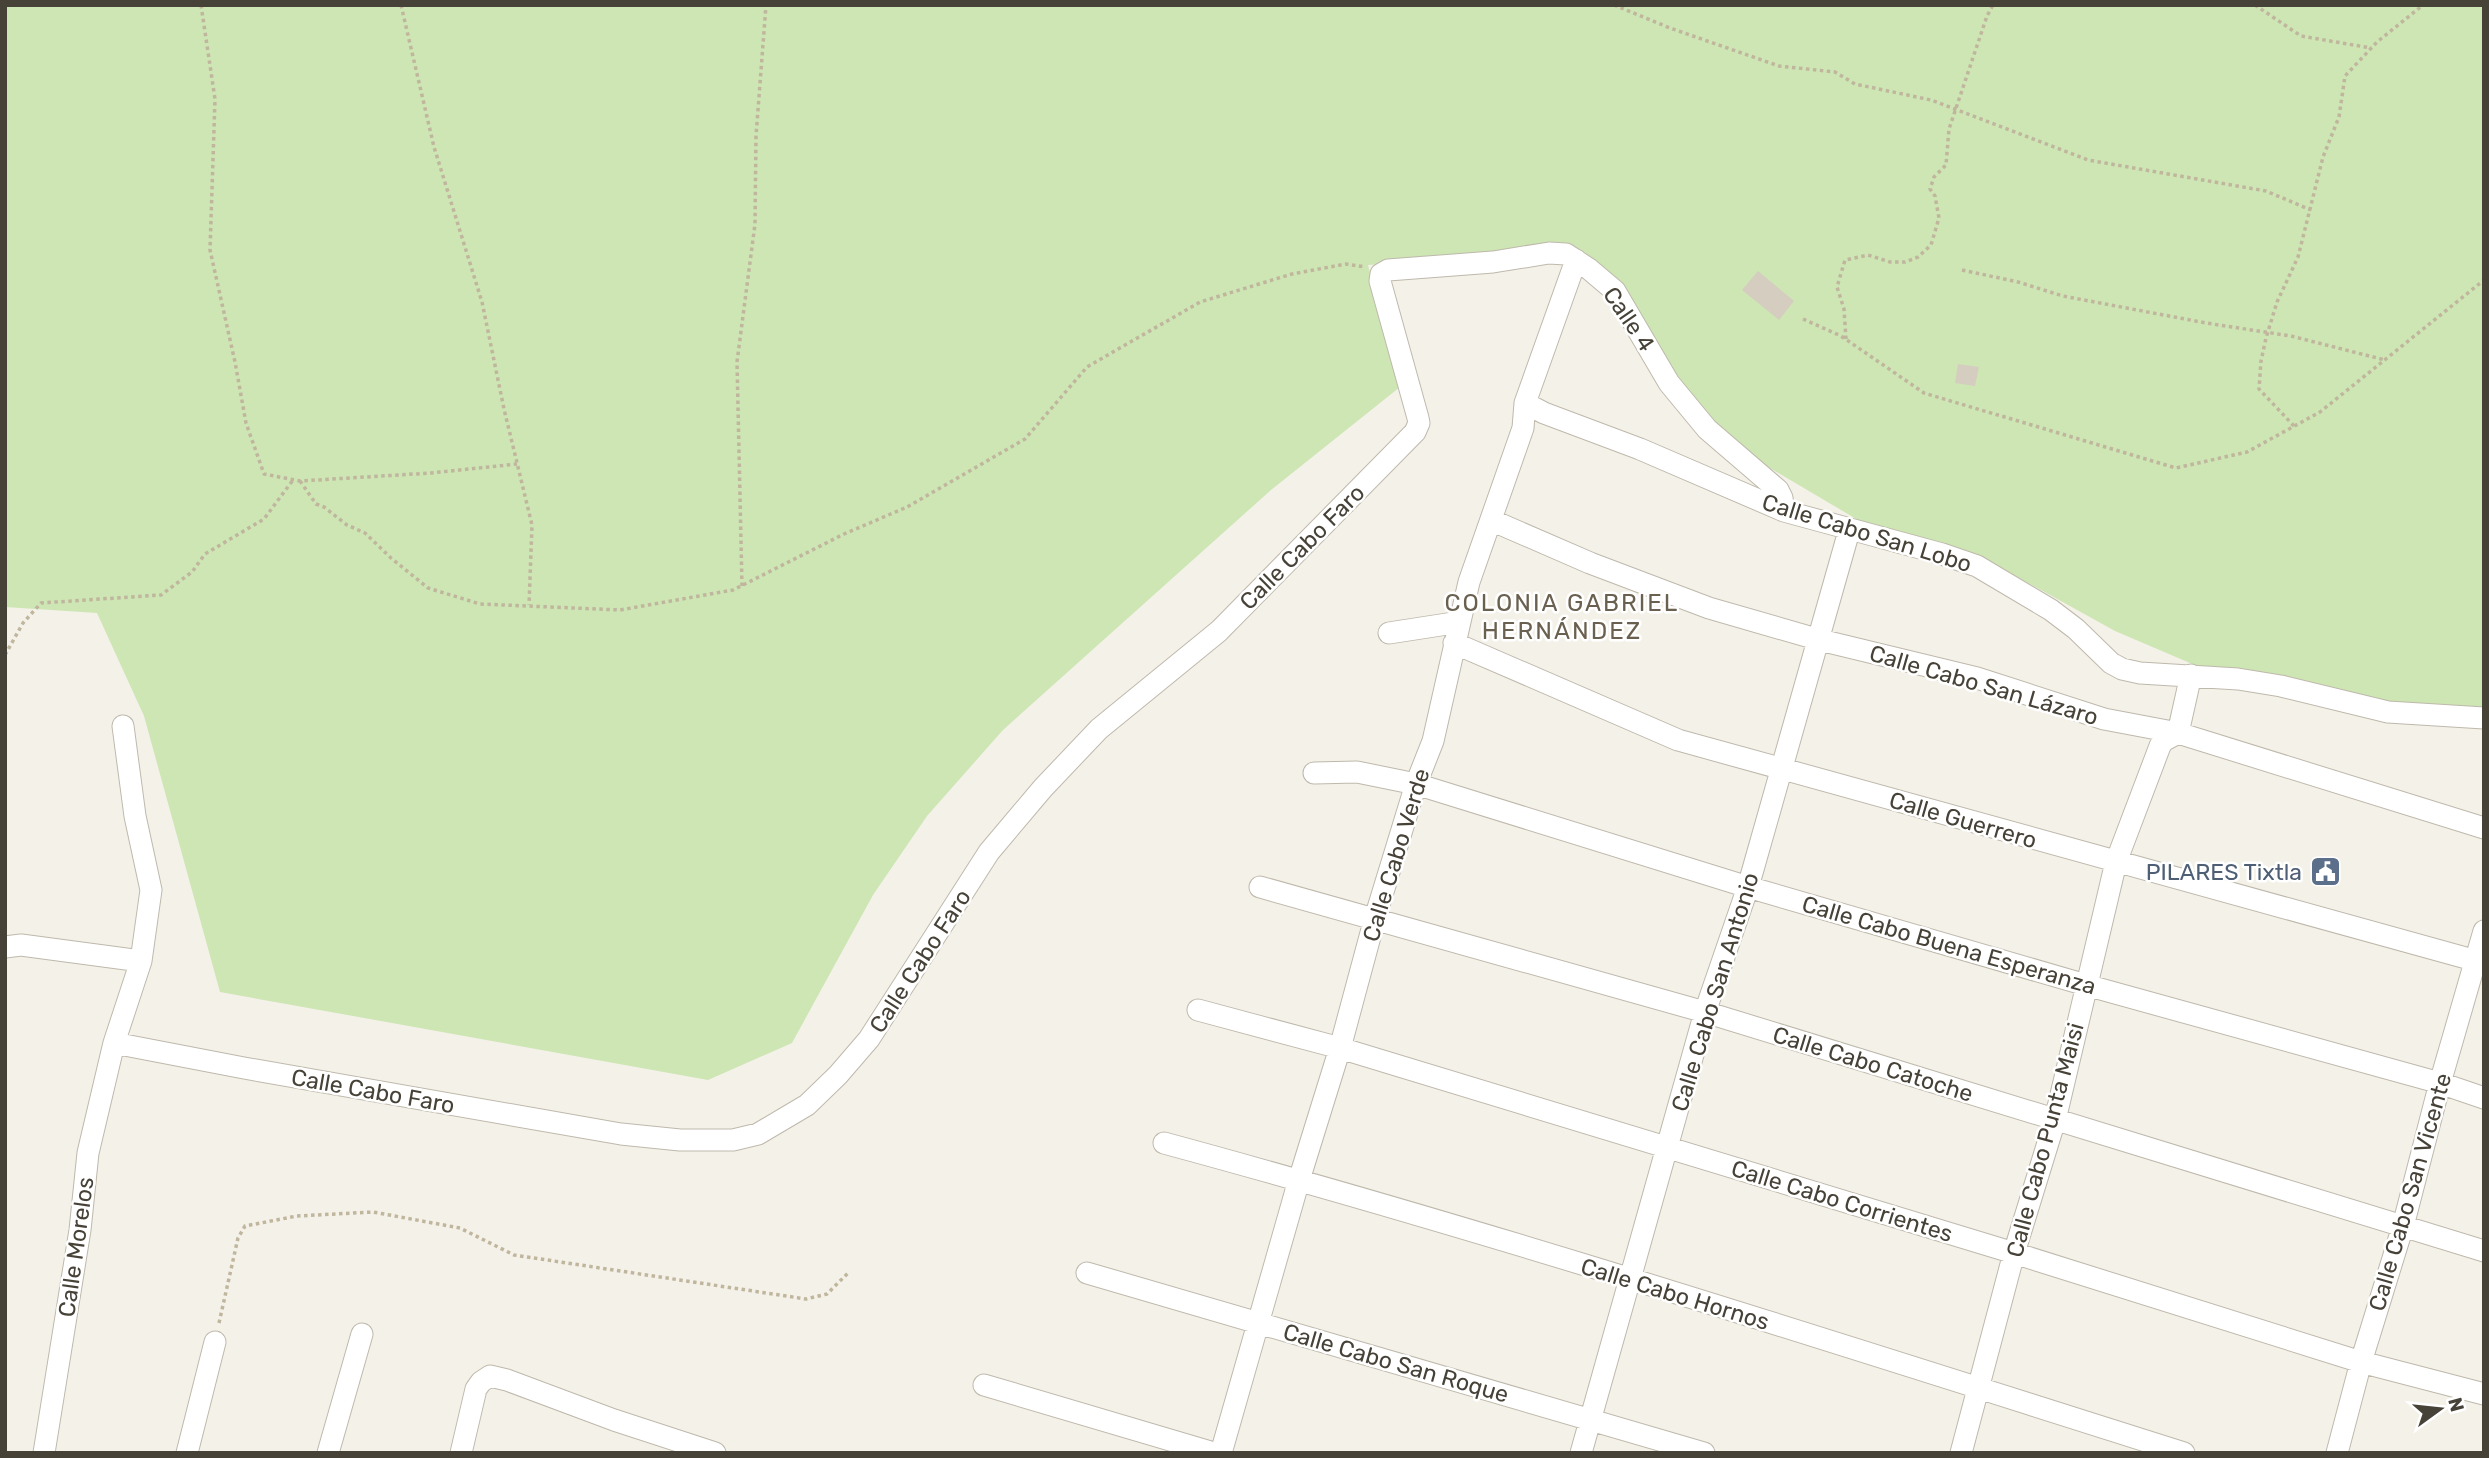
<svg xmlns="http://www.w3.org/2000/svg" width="2489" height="1458" viewBox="0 0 2489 1458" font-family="Rubik,sans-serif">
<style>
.green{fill:#cde6b4}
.building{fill:#d5cdbf}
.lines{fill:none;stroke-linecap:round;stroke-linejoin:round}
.street-casing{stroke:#bfb9ac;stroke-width:23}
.path{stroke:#c0b69e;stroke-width:3.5;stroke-dasharray:3.5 3.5;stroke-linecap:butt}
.street{stroke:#fff;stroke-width:21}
.labels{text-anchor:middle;stroke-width:5;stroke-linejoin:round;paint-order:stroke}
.street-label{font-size:23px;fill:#474238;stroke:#fff}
.service-label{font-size:23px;fill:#4e5e75;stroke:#fff;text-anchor:end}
.neighbourhood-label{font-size:24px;letter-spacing:2px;fill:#6a604f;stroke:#fff}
</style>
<rect width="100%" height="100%" fill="#f4f1e9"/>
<path class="green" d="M5 5H2484V711L2393 708 2197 666 2115 631 1992 563 1858 520 1731 445 1578 253 1368 265 1400 387 1271 490 1003 730 927 816 873 895 792 1043 708 1080 220 992 144 716 97 613 5 607Z"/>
<path class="building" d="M1758 271 1794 301 1779 320 1742 290Z
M1958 364 1979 367 1975 386 1955 383Z"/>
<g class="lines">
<defs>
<path id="street" d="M1525 403 1544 413 1640 449 1784 511 1942 554 1977 566 2051 610 2076 629 2111 663 2122 669 2140 673 2238 679 2281 686 2388 712 2484 718
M1491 520 1590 563 1709 608 1820 640 1977 678 2104 719 2178 733 2484 828
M1389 633 1460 622
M1454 643 1678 740 2484 963
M1314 773 1357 772 1416 784 1748 887 2086 985 2440 1083 2484 1098
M1260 887 1705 1012 2484 1251
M5 947 21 945 141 961
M1198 1010 1340 1048 2014 1253 2361 1362 2484 1394
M114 1043 244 1068 621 1134 680 1140H733L758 1134 807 1105 838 1075 869 1039 989 852 1043 788 1099 729 1219 631 1415 432 1419 423 1418 418 1380 281 1381 274 1388 270 1493 262 1549 253 1566 254 1589 269 1615 291 1669 383 1707 429 1778 490 1782 498 1784 511
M1164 1143C1507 1236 1845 1346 2184 1453
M1087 1273 1704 1453
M984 1385 1214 1453
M44 1453 80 1230 88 1153 114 1043 141 961 151 890 135 816 123 726
M187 1453 215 1342
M328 1453 362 1334
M461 1453 476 1389 481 1382 490 1376 507 1380 614 1420 715 1453
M1221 1453 1299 1180 1340 1048 1375 918 1416 784 1433 741 1469 582 1523 428 1525 403 1576 260
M1581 1453 1705 1012 1748 887 1849 531
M1961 1453 2014 1253 2055 1120 2116 862 2160 746 2163 741 2178 733 2191 675
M2337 1453 2361 1362 2403 1226 2440 1083 2484 931"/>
</defs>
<use href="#street" class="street-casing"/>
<path class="path" d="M201 5 215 99 210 250 235 362 246 423 264 474 300 481 431 473 517 464
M401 5 434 147 482 302 504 409 532 525 529 605
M1614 5 1670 28 1779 66 1835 72 1855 84 1931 100 2088 160 2266 191 2311 210
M2255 5 2301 36 2371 48
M1962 270 2018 282 2063 296 2206 323 2291 336 2385 360
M1803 319 1841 336 1924 393 2176 468 2247 452 2320 412 2484 280
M1846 339 1844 309 1837 287 1845 260 1868 255 1890 262H1905L1918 257 1931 245 1939 218 1935 196 1930 189 1934 177 1946 165 1949 129 1987 16 1993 5
M2294 426 2259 389 2261 361 2266 338 2277 302 2298 257 2323 157 2339 117 2345 76 2377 42 2423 5
M300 481 316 504 324 507 347 525 365 533 391 558 428 588 480 604 620 610 733 590 844 534 907 507 1025 439 1087 367 1200 302 1292 274 1346 264 1365 267
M742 586 737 362 755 224 756 136 766 5
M5 655 23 623 41 603 161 595 192 572 205 554 264 519 293 480
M219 1323 238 1238 245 1226 297 1216 373 1212 460 1228 514 1255 806 1299 827 1294 848 1273"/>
<use href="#street" class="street"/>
</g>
<defs>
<symbol id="civic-square" viewBox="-11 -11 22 22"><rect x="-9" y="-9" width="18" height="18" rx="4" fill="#5c6f8a" stroke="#fff"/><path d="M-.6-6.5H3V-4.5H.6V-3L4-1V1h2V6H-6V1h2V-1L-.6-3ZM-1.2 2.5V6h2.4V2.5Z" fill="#fff"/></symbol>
</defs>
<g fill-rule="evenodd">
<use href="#civic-square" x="2308" y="854" width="35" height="35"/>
</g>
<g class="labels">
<g class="street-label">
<text transform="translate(1629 319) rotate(56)" y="8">Calle 4</text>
<text transform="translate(1867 533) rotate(17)" y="8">Calle Cabo San Lobo</text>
<text transform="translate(1302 547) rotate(-45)" y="8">Calle Cabo Faro</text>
<text transform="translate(1984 685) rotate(16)" y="8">Calle Cabo San Lázaro</text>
<text transform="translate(1963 820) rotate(16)" y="8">Calle Guerrero</text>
<text transform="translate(1396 855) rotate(-73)" y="8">Calle Cabo Verde</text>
<text transform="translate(1949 945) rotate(16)" y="8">Calle Cabo Buena Esperanza</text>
<text transform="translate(920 961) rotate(-57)" y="8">Calle Cabo Faro</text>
<text transform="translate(1715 992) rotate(-73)" y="8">Calle Cabo San Antonio</text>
<text transform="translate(1873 1064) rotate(17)" y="8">Calle Cabo Catoche</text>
<text transform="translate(373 1091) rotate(10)" y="8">Calle Cabo Faro</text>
<text transform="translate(2045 1140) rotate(-75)" y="8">Calle Cabo Punta Maisi</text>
<text transform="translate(2410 1192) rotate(-74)" y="8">Calle Cabo San Vicente</text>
<text transform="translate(1842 1201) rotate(17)" y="8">Calle Cabo Corrientes</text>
<text transform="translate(76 1247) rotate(-82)" y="8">Calle Morelos</text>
<text transform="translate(1675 1294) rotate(17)" y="8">Calle Cabo Hornos</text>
<text transform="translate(1396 1363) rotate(16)" y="8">Calle Cabo San Roque</text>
</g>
<g class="service-label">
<text x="2302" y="880">PILARES Tixtla</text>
</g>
<g class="neighbourhood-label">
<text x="1562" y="611">COLONIA GABRIEL<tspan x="1562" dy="28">HERNÁNDEZ</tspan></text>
</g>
</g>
<rect width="2489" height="1458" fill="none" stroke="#474238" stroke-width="14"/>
<g transform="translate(2440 1409) rotate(75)" stroke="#ffffff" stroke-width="5" paint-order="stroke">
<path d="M0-5L12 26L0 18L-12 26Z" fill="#474238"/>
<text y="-10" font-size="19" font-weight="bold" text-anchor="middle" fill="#474238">N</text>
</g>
</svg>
